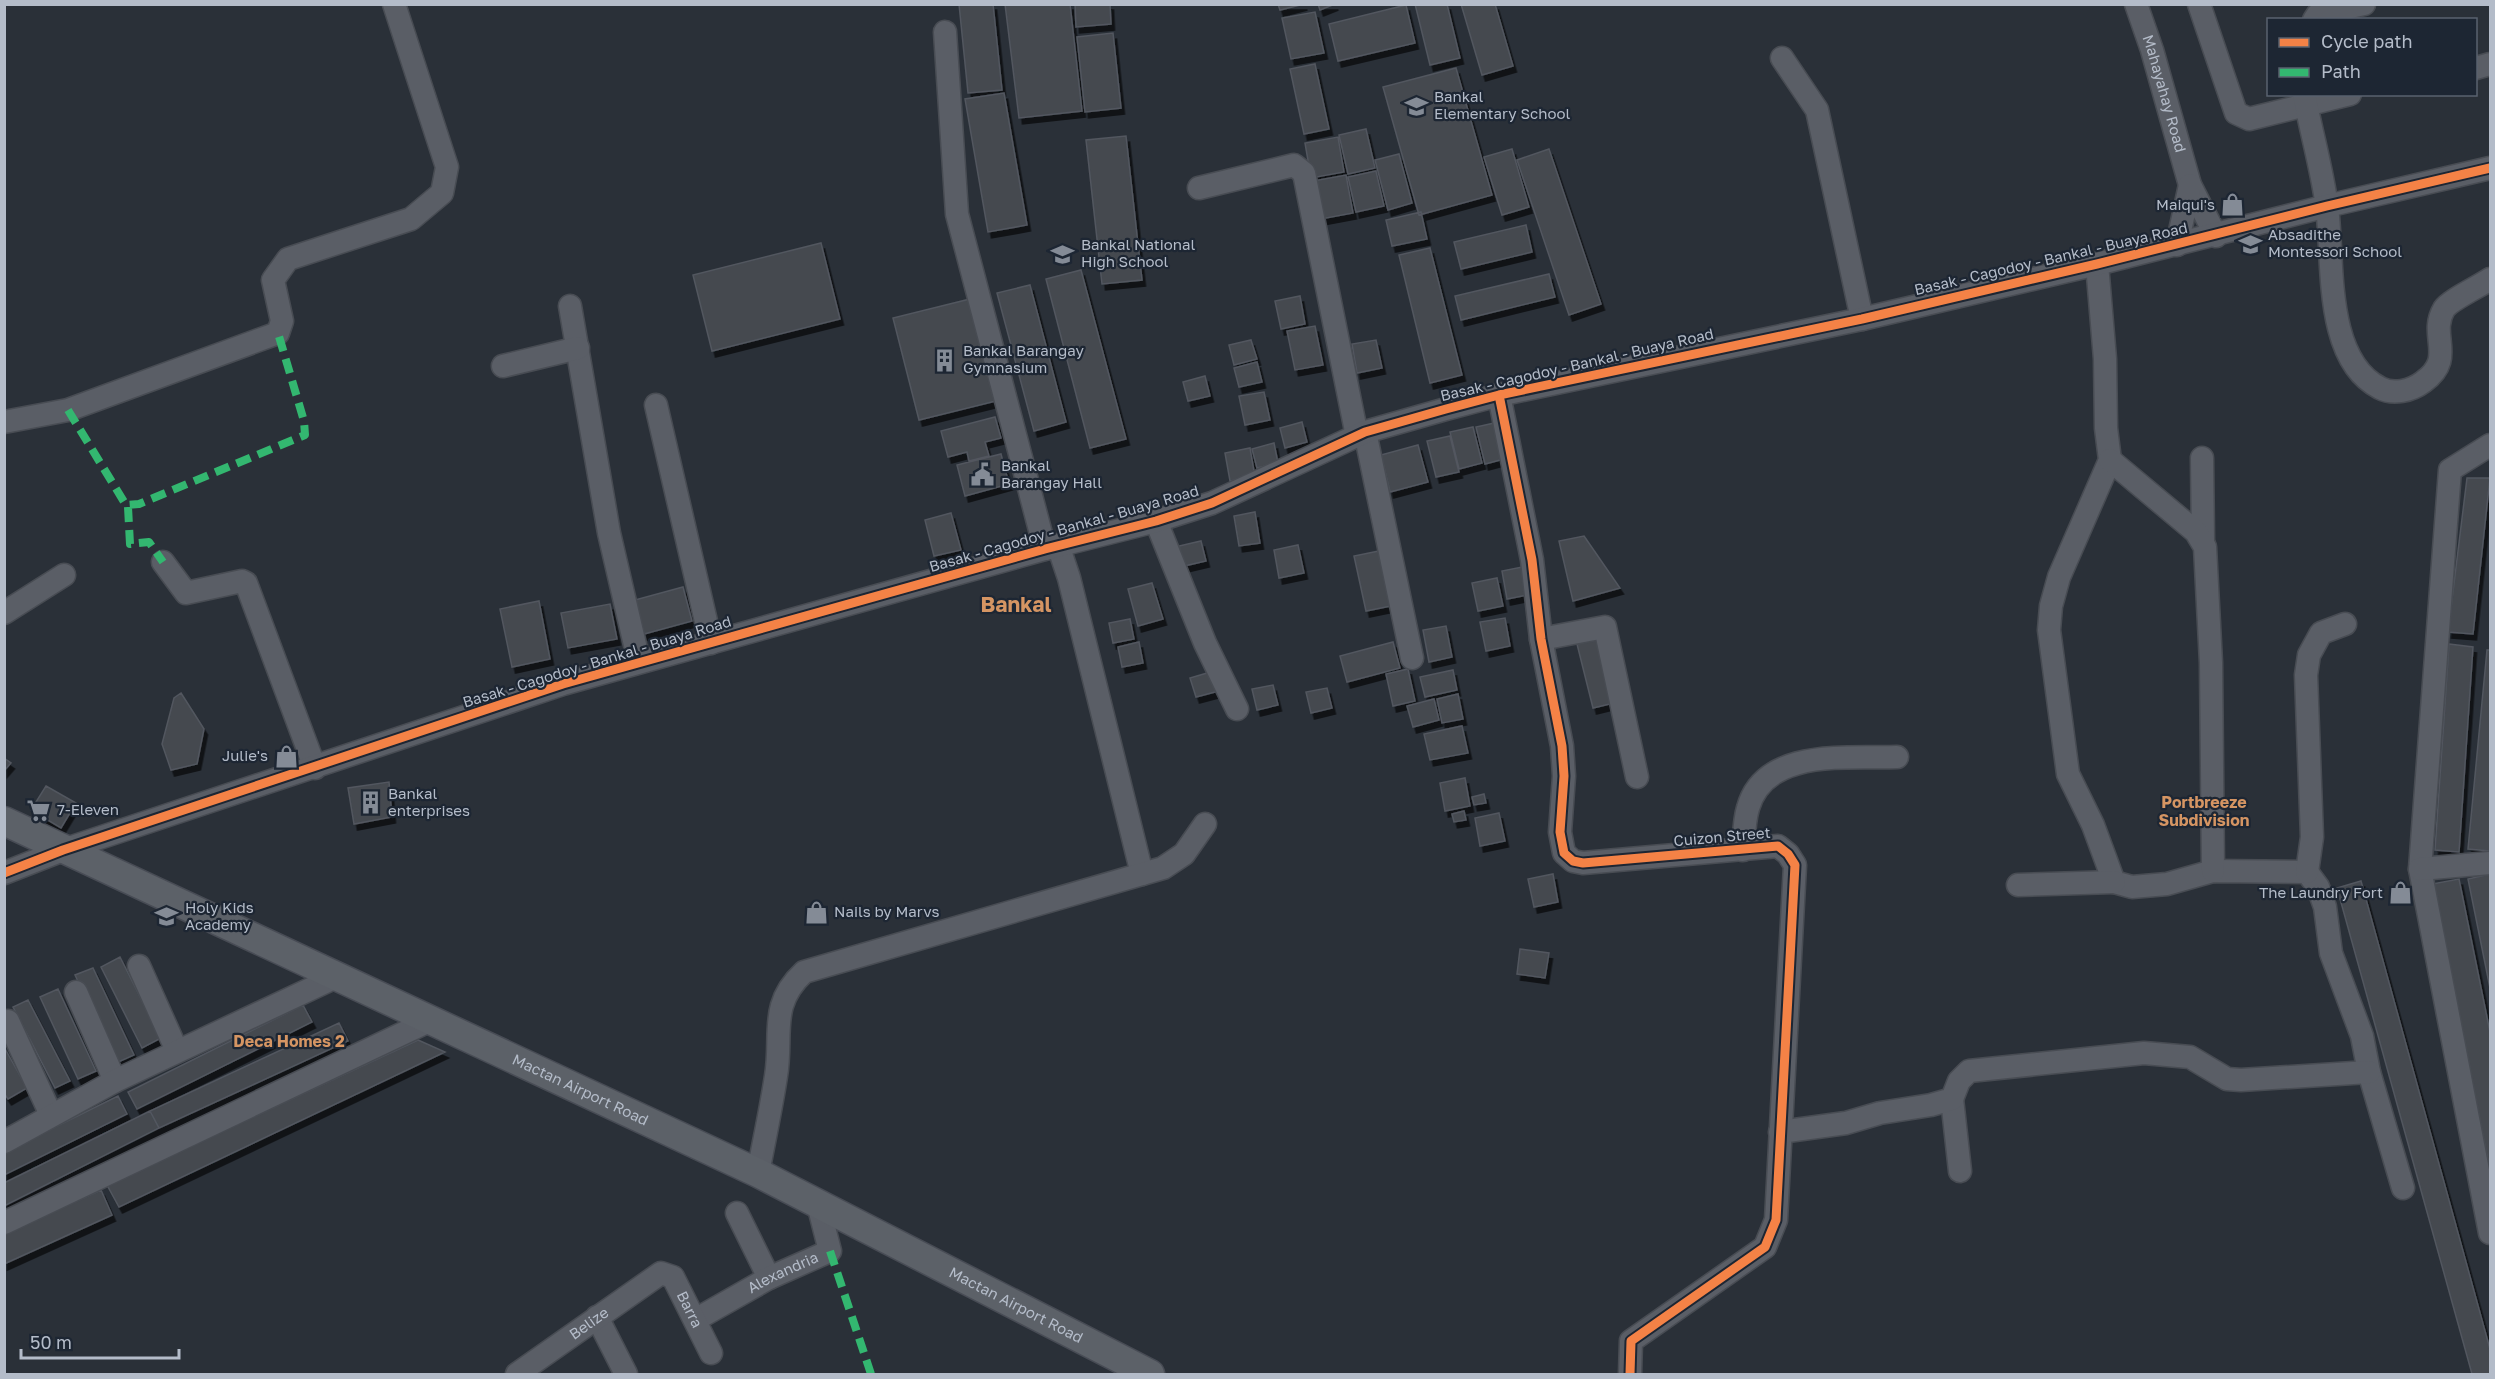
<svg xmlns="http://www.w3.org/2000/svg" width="2495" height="1379" viewBox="0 0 2495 1379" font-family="'Golos Text',sans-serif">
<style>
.building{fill:#444950;stroke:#52575f;stroke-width:1.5;filter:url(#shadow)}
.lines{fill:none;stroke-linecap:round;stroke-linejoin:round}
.minor-casing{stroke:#484c53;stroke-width:25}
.major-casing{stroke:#484c55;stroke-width:31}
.minor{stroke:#5a5e66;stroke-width:22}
.major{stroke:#5c6168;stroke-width:28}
.quiet{stroke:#33b770;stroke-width:8;stroke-dasharray:15 8;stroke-linecap:butt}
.cycleway-casing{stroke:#1d2633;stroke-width:13}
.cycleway{stroke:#f48246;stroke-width:9}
.labels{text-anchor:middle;stroke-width:4.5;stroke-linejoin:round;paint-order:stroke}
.street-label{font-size:15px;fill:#b4bcc9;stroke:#1d2633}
.poi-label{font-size:15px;fill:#b4bcc9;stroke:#1d2633;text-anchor:start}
.neighbourhood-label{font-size:16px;font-weight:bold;fill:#d59563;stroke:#1d2633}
.district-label{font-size:21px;font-weight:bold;fill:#d59563;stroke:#1d2633}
</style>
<defs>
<filter id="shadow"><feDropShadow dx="3.5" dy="6" stdDeviation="0" flood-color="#0009"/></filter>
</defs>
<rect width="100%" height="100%" fill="#2a3038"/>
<path class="building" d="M959 4H993L1002 90 968 93Z
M1005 4H1070L1082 111 1019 118Z
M1075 4H1110L1111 24 1076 27Z
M1278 4H1304L1280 10Z
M1318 4H1335L1320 10Z
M1415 4H1447L1460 58 1430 65Z
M1461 4H1495L1513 66 1482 75Z
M1406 5 1415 43 1338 61 1329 24Z
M1315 12 1324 53 1291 59 1282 18Z
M1113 33 1121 108 1085 112 1077 37Z
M1315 64 1329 129 1304 134 1290 69Z
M1456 68 1492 195 1419 215 1383 87Z
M1004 93 1027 225 988 232 965 99Z
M1366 129 1375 168 1348 174 1339 135Z
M1126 136 1142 280 1102 284 1086 140Z
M1338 137 1344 172 1311 178 1305 143Z
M1512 149 1529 207 1502 215 1484 157Z
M1549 149 1601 304 1569 315 1517 160Z
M1399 154 1412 203 1388 210 1375 160Z
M1376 171 1384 206 1356 212 1348 177Z
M1346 175 1353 213 1321 219 1313 181Z
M1421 212 1427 239 1392 246 1386 220Z
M1526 225 1532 252 1461 269 1454 242Z
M821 243 840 319 712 351 693 275Z
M1430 248 1462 375 1430 383 1399 255Z
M1081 270 1126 439 1090 448 1046 279Z
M1549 274 1555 297 1461 320 1455 296Z
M1030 285 1066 422 1034 431 997 293Z
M1300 296 1305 324 1281 329 1275 301Z
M970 299 996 401 919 420 893 318Z
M1315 326 1323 365 1295 370 1287 331Z
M1251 340 1257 359 1234 365 1229 345Z
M1376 340 1382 368 1357 373 1352 344Z
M1257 362 1262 382 1239 387 1234 368Z
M1205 376 1210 396 1188 401 1183 382Z
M1264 392 1270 420 1245 425 1239 396Z
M995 417 1001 438 985 442 989 456 969 461 967 452 948 457 941 431Z
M1302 422 1307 442 1285 448 1280 428Z
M1499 422 1508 458 1485 464 1476 427Z
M1473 427 1482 463 1459 469 1450 432Z
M1450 436 1459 472 1436 477 1427 441Z
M1274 443 1278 463 1257 468 1252 449Z
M1418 445 1428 482 1390 492 1381 455Z
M1250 448 1255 477 1230 481 1225 453Z
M1001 454 1009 484 965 496 957 465Z
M2467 478H2490L2473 634 2448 632Z
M1255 512 1260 543 1239 546 1234 516Z
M951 513 961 550 934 556 925 520Z
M1584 536 1620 588 1573 601 1559 541Z
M1201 541 1206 561 1184 566 1179 546Z
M1298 545 1304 573 1279 578 1274 550Z
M1384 550 1396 605 1366 611 1354 556Z
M1527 566 1532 594 1507 599 1502 571Z
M1497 578 1503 606 1478 611 1472 583Z
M1152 583 1163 619 1138 626 1128 589Z
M683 587 692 621 644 634 635 600Z
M539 601 550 659 512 667 500 609Z
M610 604 617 639 568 648 561 613Z
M1505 618 1510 646 1486 651 1480 622Z
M1130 619 1134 639 1113 643 1109 623Z
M1446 626 1452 657 1429 662 1423 630Z
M1602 638 1618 702 1593 708 1577 644Z
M1139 642 1143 663 1122 667 1118 647Z
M1393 642 1400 668 1347 682 1340 656Z
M2449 644 2473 647 2459 852 2435 850Z
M2487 650H2490V851L2468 849Z
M1408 669 1415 701 1393 706 1386 674Z
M1453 670 1457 690 1425 697 1420 677Z
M1214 671 1219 691 1196 697 1190 678Z
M1273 685 1278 705 1257 710 1252 689Z
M1327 688 1332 708 1311 713 1306 692Z
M181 693 204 729 197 764 171 770 162 744 174 698Z
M1458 694 1463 719 1442 723 1437 699Z
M1434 699 1439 720 1413 727 1407 706Z
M1462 726 1468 753 1430 760 1424 734Z
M4 758 11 763 4 771Z
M1465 778 1470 806 1445 811 1440 783Z
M389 782 392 817 354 824 348 788Z
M46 786 76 803 61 828 31 810Z
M1484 794 1486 803 1474 805 1472 797Z
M1464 811 1466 820 1454 822 1452 814Z
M1499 813 1505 841 1480 846 1475 818Z
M1553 874 1558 902 1534 907 1528 879Z
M2490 874V988L2468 879Z
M2459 879 2490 1032V1171L2432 884Z
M2361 881 2490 1349V1374H2472L2337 888Z
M1520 949 1549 953 1545 978 1517 974Z
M120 957 161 1038 142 1048 101 967Z
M93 968 134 1055 116 1063 75 975Z
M58 989 96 1071 78 1079 40 997Z
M28 1000 70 1081 55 1088 13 1007Z
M303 1005 312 1022 137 1109 128 1092Z
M339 1023 348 1041 159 1128 150 1111Z
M418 1040 445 1052 119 1207 107 1185Z
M4 1047 27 1088 8 1099 4 1093Z
M118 1096 127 1114 4 1175V1152Z
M150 1111 159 1128 4 1206V1183Z
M101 1190 112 1215 4 1264V1233Z"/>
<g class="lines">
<defs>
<g id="minor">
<path id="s1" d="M2136 4 2152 50 2190 185 2216 236"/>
<path d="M2199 4 2236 113 2249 119 2350 94"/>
<path d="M2314 20 2318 14 2364 4"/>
<path d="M945 32 957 214 1045 549"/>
<path d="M1782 58 1817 110 1862 319"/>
<path d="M2476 68 2490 64"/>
<path d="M2304 94C2311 132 2322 169 2327 207 2334 259 2323 359 2380 388 2393 395 2411 391 2423 382 2457 358 2428 336 2444 309 2450 300 2480 286 2490 279"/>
<path d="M1199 188 1294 165 1304 173 1357 436"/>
<path d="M2177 245 2190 185"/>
<path d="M2097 264 2105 359 2106 428 2110 460 2059 577 2051 606 2049 630 2068 774 2093 825 2114 882 2132 887 2167 884 2213 871 2307 872 2318 887 2325 907 2331 953 2362 1036 2369 1072 2403 1188"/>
<path d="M570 306 609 533 639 662"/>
<path d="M503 366 578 348"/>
<path d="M1499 395 1532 560 1541 639 1562 746 1564 776 1560 832 1564 853 1573 861 1583 863 1778 846 1788 854 1795 865 1776 1220 1765 1247 1631 1341 1630 1374"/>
<path d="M656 405 711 643"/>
<path d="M4 422 68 410 278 333 282 321 273 280 288 259 411 219 442 193 447 167 394 4"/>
<path d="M1365 432 1412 658"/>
<path d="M2490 445 2450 470 2420 869 2490 1233"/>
<path d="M2202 458 2203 541"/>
<path d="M2110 460 2196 532 2205 547 2211 663 2213 871"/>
<path d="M1156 521 1205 643 1237 709"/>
<path d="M1058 545 1069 578 1142 874"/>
<path d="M163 562 186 593 242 581 246 583 315 768"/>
<path d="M4 613 64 575"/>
<path d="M1541 639 1605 627 1637 777"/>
<path d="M1743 850C1744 837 1744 821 1748 808 1765 747 1849 759 1897 757"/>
<path d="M2420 869 2490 863"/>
<path d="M2307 872 2312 837 2306 675 2309 655 2321 633 2345 624"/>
<path d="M4 873 63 850 563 684 1045 549 1156 521 1212 503 1365 432 1446 409 1499 395 1862 319 2097 264 2327 206 2490 168"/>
<path d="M2018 885 2114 882"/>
<path d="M139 966 177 1051"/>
<path d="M76 992 115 1081"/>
<path d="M8 1021 51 1115"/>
<path d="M1952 1099 1960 1171"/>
<path d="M1780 1132 1846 1123 1880 1113 1931 1105 1952 1099 1959 1081 1969 1071 2144 1053 2190 1057 2227 1079 2241 1080 2369 1072"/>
<path d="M4 1142 115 1081 336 977"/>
<path d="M758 1173C764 1141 771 1109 776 1076 783 1035 768 1005 804 972L1163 868 1184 854 1205 824"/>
<path d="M737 1213 769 1278"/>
<path d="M4 1223 429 1021"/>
<path d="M597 1317 626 1374"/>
<path id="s2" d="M695 1320 769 1278 830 1251 818 1204"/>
<path id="s3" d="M517 1374 661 1273 673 1277 711 1353"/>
</g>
<g id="major">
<path id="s4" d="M4 821 758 1173 1150 1374"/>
</g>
</defs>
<use href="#minor" class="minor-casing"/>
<use href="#major" class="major-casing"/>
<use href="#minor" class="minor"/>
<use href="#major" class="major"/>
<path class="quiet" d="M68 410 126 505 139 504 305 435 304 421 278 333
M128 507 130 544 149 542 163 562
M830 1251 871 1374"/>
<defs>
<path id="cycleway" d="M1499 395 1532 560 1541 639 1562 746 1564 776 1560 832 1564 853 1573 861 1583 863 1778 846 1788 854 1795 865 1776 1220 1765 1247 1631 1341 1630 1374
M4 873 63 850 563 684 1045 549 1156 521 1212 503 1365 432 1446 409 1499 395 1862 319 2097 264 2327 206 2490 168"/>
</defs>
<use href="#cycleway" class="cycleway-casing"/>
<use href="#cycleway" class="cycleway"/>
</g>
<defs>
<symbol id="school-bare" viewBox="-9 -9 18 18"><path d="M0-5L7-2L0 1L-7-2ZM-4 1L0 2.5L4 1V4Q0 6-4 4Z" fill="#848b96" stroke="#1d2633" stroke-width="2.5" paint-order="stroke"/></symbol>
<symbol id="shop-bare" viewBox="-9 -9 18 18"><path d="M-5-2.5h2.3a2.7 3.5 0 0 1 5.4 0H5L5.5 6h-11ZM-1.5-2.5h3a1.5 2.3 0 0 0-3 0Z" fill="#848b96" stroke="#1d2633" stroke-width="2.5" paint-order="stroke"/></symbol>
<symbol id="building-bare" viewBox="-9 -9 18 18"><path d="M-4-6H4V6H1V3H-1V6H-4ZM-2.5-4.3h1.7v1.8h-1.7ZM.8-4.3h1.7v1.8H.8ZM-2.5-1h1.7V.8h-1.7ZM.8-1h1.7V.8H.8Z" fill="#848b96" stroke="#1d2633" stroke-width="2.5" paint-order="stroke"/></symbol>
<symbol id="civic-bare" viewBox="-9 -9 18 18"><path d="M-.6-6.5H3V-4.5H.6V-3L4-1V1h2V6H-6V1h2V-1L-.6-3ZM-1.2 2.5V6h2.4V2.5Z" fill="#848b96" stroke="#1d2633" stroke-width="2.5" paint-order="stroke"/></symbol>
<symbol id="supermarket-bare" viewBox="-9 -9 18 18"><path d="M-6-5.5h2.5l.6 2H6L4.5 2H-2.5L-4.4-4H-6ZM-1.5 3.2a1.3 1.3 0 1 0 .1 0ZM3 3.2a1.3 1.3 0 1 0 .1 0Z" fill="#848b96" stroke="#1d2633" stroke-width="2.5" paint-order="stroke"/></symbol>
</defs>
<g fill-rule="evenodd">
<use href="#school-bare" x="1400" y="90" width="33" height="33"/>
<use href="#shop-bare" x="2216" y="188" width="33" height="33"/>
<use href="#school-bare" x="2234" y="228" width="33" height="33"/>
<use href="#school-bare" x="1046" y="238" width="33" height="33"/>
<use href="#building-bare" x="928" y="344" width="33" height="33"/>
<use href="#civic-bare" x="966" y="458" width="33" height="33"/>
<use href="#shop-bare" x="270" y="740" width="33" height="33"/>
<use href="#building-bare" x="354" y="786" width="33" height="33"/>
<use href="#supermarket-bare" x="22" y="794" width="33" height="33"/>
<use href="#shop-bare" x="2384" y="876" width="33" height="33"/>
<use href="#shop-bare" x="800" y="896" width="33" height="33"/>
<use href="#school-bare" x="150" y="900" width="33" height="33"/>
</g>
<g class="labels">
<g class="street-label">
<text dy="5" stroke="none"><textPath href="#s1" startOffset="94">Mahayahay Road</textPath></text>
<text transform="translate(2051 259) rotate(-13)" y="5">Basak - Cagodoy - Bankal - Buaya Road</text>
<text transform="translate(1577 365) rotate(-13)" y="5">Basak - Cagodoy - Bankal - Buaya Road</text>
<text transform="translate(1064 529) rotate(-16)" y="5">Basak - Cagodoy - Bankal - Buaya Road</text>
<text transform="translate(597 662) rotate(-17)" y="5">Basak - Cagodoy - Bankal - Buaya Road</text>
<text transform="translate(1722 837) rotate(-5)" y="5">Cuizon Street</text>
<text dy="5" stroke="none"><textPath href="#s4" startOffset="636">Mactan Airport Road</textPath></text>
<text dy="5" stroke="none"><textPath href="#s2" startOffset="100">Alexandria</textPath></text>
<text dy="5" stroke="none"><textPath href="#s4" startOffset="1122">Mactan Airport Road</textPath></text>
<text dy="5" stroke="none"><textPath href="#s3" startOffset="225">Barra</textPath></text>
<text dy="5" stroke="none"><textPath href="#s3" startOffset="88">Belize</textPath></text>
</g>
<g class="poi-label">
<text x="1434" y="102">Bankal<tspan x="1434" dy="17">Elementary School</tspan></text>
<text x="2215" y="210" text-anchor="end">Maiqui's</text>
<text x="2268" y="240">Absadithe<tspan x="2268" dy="17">Montessori School</tspan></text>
<text x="1081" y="250">Bankal National<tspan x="1081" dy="17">High School</tspan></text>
<text x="963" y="356">Bankal Barangay<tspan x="963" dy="17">Gymnasium</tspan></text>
<text x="1001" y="471">Bankal<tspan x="1001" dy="17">Barangay Hall</tspan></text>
<text x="268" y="761" text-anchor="end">Julie's</text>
<text x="388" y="799">Bankal<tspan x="388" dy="17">enterprises</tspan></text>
<text x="57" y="815">7-Eleven</text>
<text x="2383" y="898" text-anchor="end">The Laundry Fort</text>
<text x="185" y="913">Holy Kids<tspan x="185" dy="17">Academy</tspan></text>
<text x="834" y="917">Nails by Marvs</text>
</g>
<g class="neighbourhood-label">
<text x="2204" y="808">Portbreeze<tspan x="2204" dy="18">Subdivision</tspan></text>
<text x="289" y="1047">Deca Homes 2</text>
</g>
<g class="district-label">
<text x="1016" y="612">Bankal</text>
</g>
</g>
<rect width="2495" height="1379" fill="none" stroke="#b4bcc9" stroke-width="12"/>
<rect x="2267" y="18" width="210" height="78" fill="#1d2633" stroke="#59626f" stroke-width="1.5"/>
<rect x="2279" y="38" width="30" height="9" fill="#f48246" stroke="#59626f" stroke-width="1.5"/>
<text x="2321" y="48" font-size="18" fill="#b4bcc9">Cycle path</text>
<rect x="2279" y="68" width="30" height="9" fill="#33b770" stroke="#59626f" stroke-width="1.5"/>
<text x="2321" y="78" font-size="18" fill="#b4bcc9">Path</text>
<path d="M21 1349v9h158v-9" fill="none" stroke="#b4bcc9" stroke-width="3"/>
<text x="30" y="1349" font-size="18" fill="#b4bcc9" stroke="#1d2633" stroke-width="4.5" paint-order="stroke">50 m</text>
</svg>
